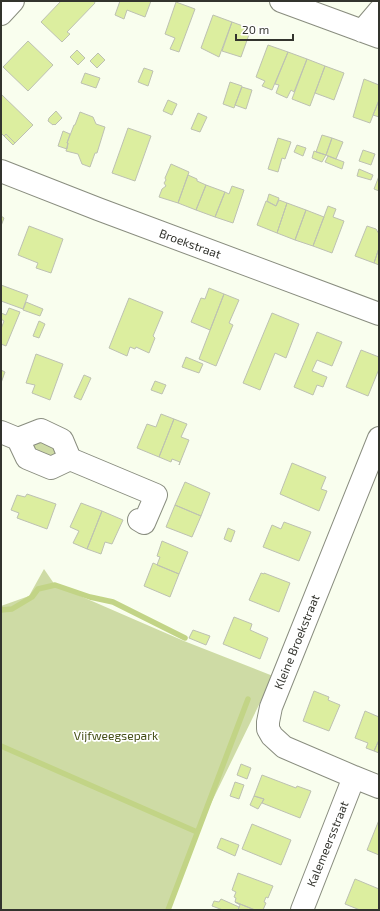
<svg xmlns="http://www.w3.org/2000/svg" width="380" height="911" viewBox="0 0 380 911" font-family="'Exo 2',sans-serif">
<style>
.green{fill:#cedba5}
.lines{fill:none;stroke-linecap:round;stroke-linejoin:round}
.stream{stroke:#c2d486;stroke-width:5.5}
.building{fill:#dcee9f;stroke:#bdc1b2}
.minor-casing{stroke:#898d7f;stroke-width:24}
.minor{stroke:#fff;stroke-width:22}
.labels{text-anchor:middle;stroke-width:3.5;stroke-linejoin:round;paint-order:stroke}
.street-label{font-size:12px;fill:#33342e;stroke:#fff}
.park-label{font-size:12px;fill:#444e16;stroke:#fff}
</style>
<rect width="100%" height="100%" fill="#f9feee"/>
<path class="green" d="M40 439 57 446 56 458 36 456 32 446 35 442Z
M44 569 55 585 184 641 273 676 197 832 168 910H1V606L29 596Z"/>
<g class="lines">
<path class="stream" d="M1 610 12 609 32 597 38 589 55 585 90 597 113 602 185 638
M1 746 197 832
M168 910 248 699"/>
</g>
<path class="building" d="M61 1H94L95 3 67 32 70 34 62 42 41 22Z
M120 1H151L145 17 127 10 124 19 115 15Z
M176 2 195 9 179 52 170 49 175 38 165 34Z
M213 15 232 22 219 57 201 48Z
M232 22 251 29 241 57 222 51Z
M28 41 53 65 28 91 3 67Z
M268 45 288 52 272 90 262 86 265 81 256 77Z
M77 50 85 58 78 65 70 57Z
M288 52 307 59 294 92 291 90 287 98 276 93 279 85 275 84Z
M98 53 105 60 97 68 90 61Z
M307 59 325 66 310 106 292 99Z
M325 66 344 73 334 100 315 93Z
M144 68 153 71 148 86 138 82Z
M85 73 100 78 96 88 81 83Z
M364 79 379 85V100L370 123 353 117Z
M230 82 242 86 234 108 223 104Z
M242 87 252 90 246 109 235 105Z
M1 94 33 125 15 143 6 134 4 136 1 133Z
M168 100 177 104 172 115 163 111Z
M379 100V117L373 115Z
M56 111 62 118 55 125 54 124 53 125 48 121 49 118Z
M80 112 93 117 96 124 105 127 97 153H95L90 167 82 164 78 154 66 151 68 143H67L74 125H75Z
M198 113 207 117 200 132 191 129Z
M128 128 151 136 135 181 112 173Z
M63 131 70 134 67 143H68L67 149 58 146Z
M6 134 15 143 13 145 4 136Z
M322 135 332 138 326 155 316 152Z
M278 138 291 142 285 159 282 158 278 172 268 169Z
M332 138 343 142 336 159 326 155Z
M297 145 306 148 303 156 294 152Z
M363 150 375 154 371 165 359 161Z
M314 151 326 155 322 162 312 158Z
M328 156 344 162 342 169 325 162Z
M171 164 189 172 178 203 159 197 162 189 166 186 164 183 166 180 165 178Z
M359 169 373 175 371 180 357 176Z
M188 175 197 179V181L206 185 196 210 178 203Z
M379 176V191L374 189Z
M206 185 225 192 215 217 196 210Z
M232 186 244 190 233 223 215 217 225 192 229 194Z
M269 194 279 198 276 206 267 201Z
M279 200 287 203 277 233 257 225 266 201 276 206Z
M287 203 306 210 295 240 277 233Z
M328 206 336 209 333 217 344 221 332 253 313 246Z
M306 210 324 217 313 246 295 240Z
M1 216 4 218 1 226Z
M29 226 63 239 51 273 36 268 38 263 18 255Z
M367 226 376 229 379 234V248L374 263 355 256Z
M379 248V265L374 263Z
M1 285 28 295 23 309 1 301Z
M209 288 224 294 210 330 191 322 201 298 205 299Z
M224 294 239 300 229 323 233 325 216 366 199 359Z
M129 298 163 312 153 336 155 338 149 353 136 347 135 349 130 347 127 356 109 348Z
M26 302 43 309 40 316 23 310Z
M9 308 20 312 6 346 1 344V329L4 321 1 319V313L6 315Z
M272 313 299 324 286 358 275 353 260 390 243 383Z
M39 321 45 324 39 338 33 336Z
M317 332 342 342 332 366 317 360 312 371 327 377 323 387 317 385 313 395 294 387Z
M361 350 379 357V369L368 396 346 387Z
M36 354 63 364 50 400 32 393 35 385 26 383Z
M186 357 203 364 199 373 182 367Z
M1 370 5 372 1 383Z
M84 375 91 378 81 400 74 397Z
M155 381 166 385 162 394 151 390Z
M161 414 174 419 159 457 137 448 147 424 156 427Z
M174 419 187 424 181 437 189 440 179 465 180 462 172 459 171 462 159 457Z
M292 463 326 477 321 489 327 491 319 511 280 494Z
M185 482 210 493 201 516 175 505Z
M27 494 56 504 47 529 17 518 19 513 11 510 17 495 25 497Z
M81 503 102 511 87 549 73 543 79 531 70 527Z
M175 505 201 516 192 537 166 527Z
M102 511 123 520 112 544 105 542 101 554 87 549Z
M284 522 311 532 299 561 263 547 272 525 281 529Z
M228 528 235 531 231 542 224 539Z
M162 541 188 552 179 574 157 565 160 557 157 556Z
M153 563 179 574 170 597 144 586Z
M261 573 264 574V573L290 583 279 612 249 600Z
M234 617 252 624 250 630 268 638 260 659 223 644Z
M193 630 210 636 206 645 189 638Z
M314 691 329 697 328 700 340 705 329 731 303 721Z
M365 711 379 717V740L374 751 366 748 368 743 355 738Z
M379 740V753L374 751Z
M241 764 251 768 247 779 237 775Z
M262 775 296 788 297 786 311 791 300 818 262 803 264 799 254 796Z
M235 782 244 785 239 799 230 796Z
M254 796 264 799 258 809 250 805Z
M379 820V855L367 850Z
M252 824 291 840 281 865 242 849Z
M221 838 239 845 235 856 217 848Z
M238 873 273 886 268 898 266 897 264 902 266 903 263 910H255L235 902 236 898 234 897 236 892 232 890Z
M355 879 379 889V910H360L345 904Z
M221 899 239 907 238 910H223L212 906 214 901 219 902Z
M235 902 255 910H238L240 905Z"/>
<g class="lines">
<defs>
<path id="minor" d="M281 1 379 37
M1 14 13 1
M362 31 379 11
M1 171 98 209 379 314
M1 432 18 439 27 458 51 468 70 459 62 440 41 430 18 439
M379 438 271 707 268 722V729L272 736 284 747 354 777 379 787
M70 459 156 495 144 523 139 520
M302 910 354 777"/>
</defs>
<use href="#minor" class="minor-casing"/>
<use href="#minor" class="minor"/>
</g>
<g class="labels">
<g class="street-label">
<text transform="translate(190 244) rotate(20)" y="4">Broekstraat</text>
<text transform="translate(297 642) rotate(-68)" y="4">Kleine Broekstraat</text>
<text transform="translate(328 844) rotate(-68)" y="4">Kalemeersstraat</text>
</g>
<g class="park-label">
<text x="116" y="740">Vijfweegsepark</text>
</g>
</g>
<rect width="380" height="911" fill="none" stroke="#33342e" stroke-width="4"/>
<path d="M236 34v6h57v-6" fill="none" stroke="#33342e" stroke-width="2"/>
<text x="242" y="34" font-size="12" fill="#33342e" stroke="#ffffff" stroke-width="3" paint-order="stroke">20 m</text>
</svg>
